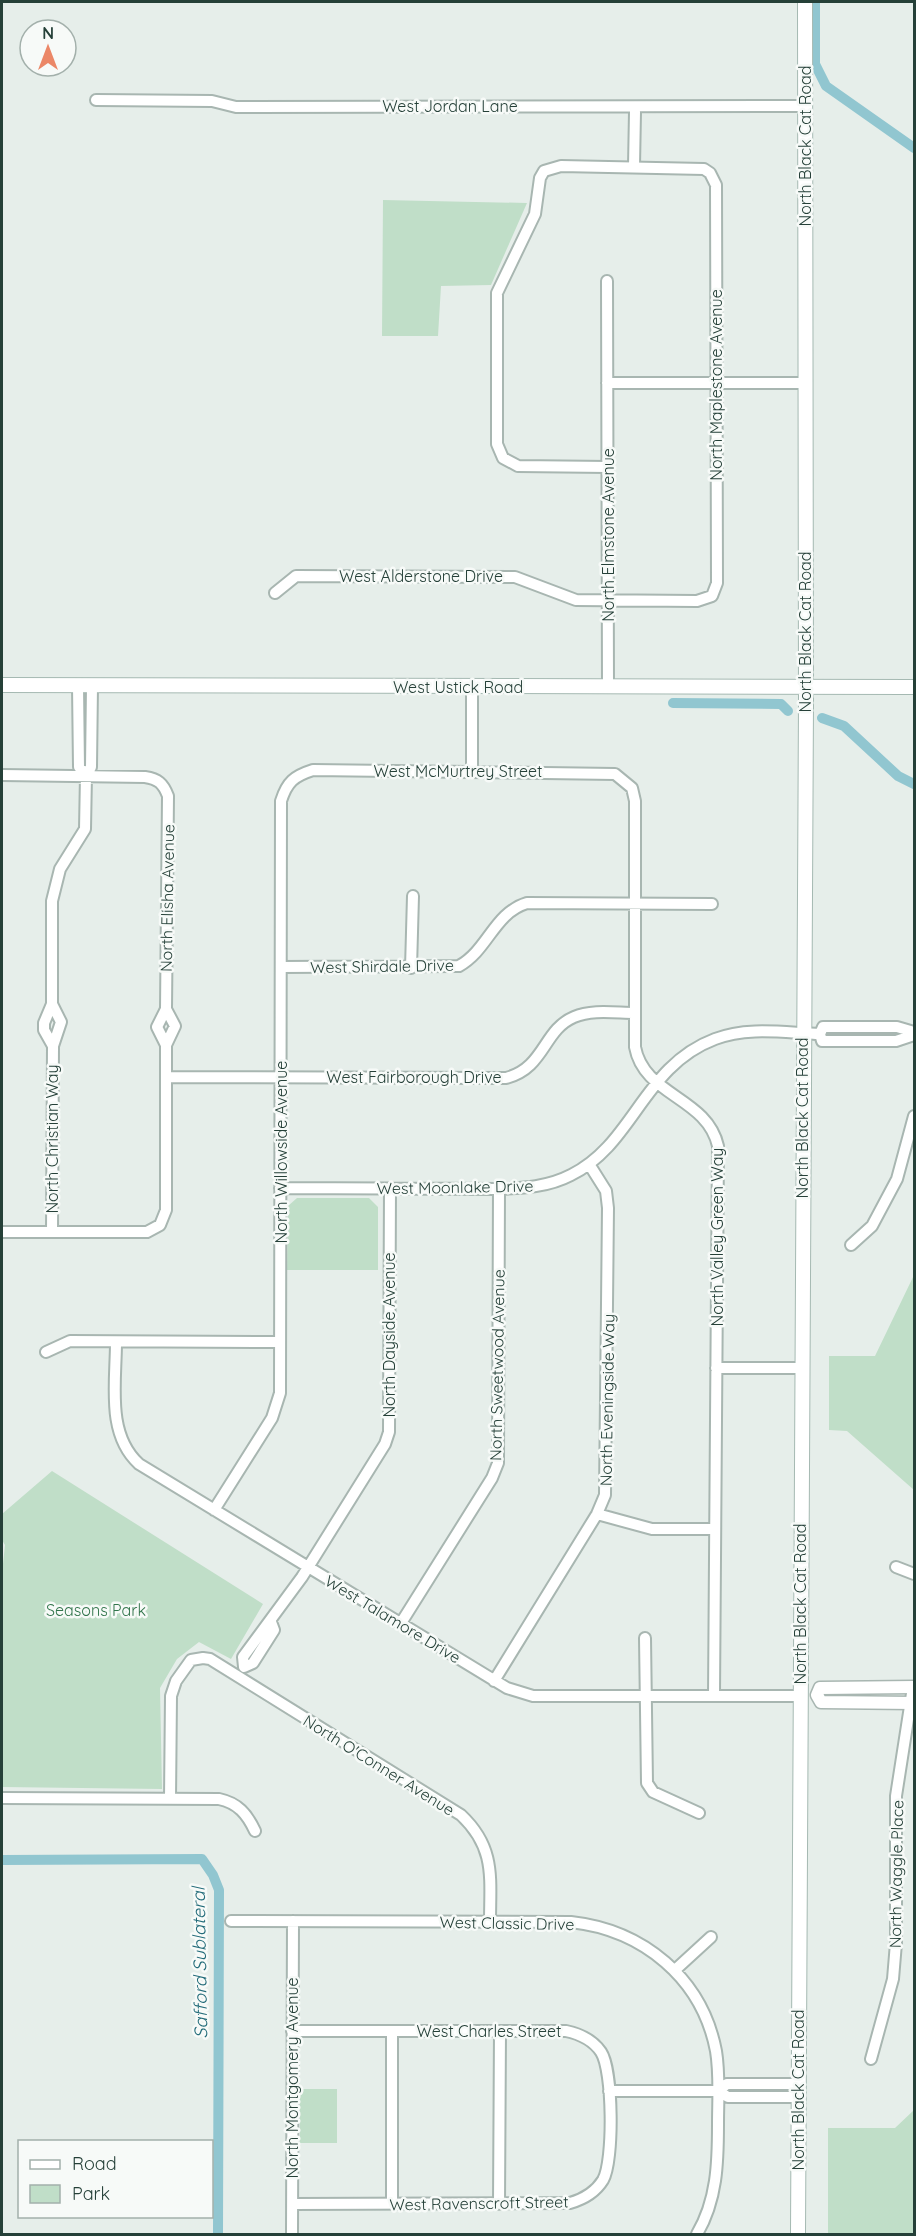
<svg xmlns="http://www.w3.org/2000/svg" width="916" height="2236" viewBox="0 0 916 2236" font-family="Quicksand,sans-serif">
<style>
.green{fill:#c0dec8}
.lines{fill:none;stroke-linecap:round;stroke-linejoin:round}
.canal{stroke:#91c6d0;stroke-width:10}
.minor-casing{stroke:#a8b6b1;stroke-width:14}
.tertiary-casing{stroke:#a8b6b1;stroke-width:15}
.secondary-casing{stroke:#a5b9b2;stroke-width:16}
.minor{stroke:#fff;stroke-width:10}
.tertiary{stroke:#fff;stroke-width:12}
.secondary{stroke:#fff;stroke-width:14}
.labels{text-anchor:middle;stroke-width:5;stroke-linejoin:round;paint-order:stroke}
.street-label{font-size:16px;fill:#254038;stroke:#f7faf8}
.park-label{font-size:16px;fill:#31754b;stroke:#f7faf8}
.water-label{font-size:18px;font-style:italic;fill:#226b79;stroke:#f7faf8}
</style>
<rect width="100%" height="100%" fill="#e6eeea"/>
<path class="green" d="M383 200 527 203 491 285 441 286 438 336H382Z
M297 1198H369L378 1207V1270H287L288 1206Z
M914 1275V1490L847 1431 829 1430V1356H875Z
M52 1471 263 1604 231 1659 199 1642 177 1659 160 1688 162 1789 2 1787V1573L5 1545 2 1540V1514Z
M300 2089H337V2143H300Z
M914 2110V2234H828V2128H895Z"/>
<g class="lines">
<path class="canal" d="M815 2V64L826 86 914 148
M673 703 781 704 788 711
M822 718 844 726 898 776 914 784
M2 1860 202 1859 213 1875 219 1890 218 2234"/>
<defs>
<path id="minor" d="M96 100 212 101 236 107 804 106
M634 166 635 112
M607 281 608 687
M607 383H805
M275 593 296 576 515 577 576 600 697 601 712 596 717 583 716 185 710 173 704 169 561 166 544 171 540 178 535 214 497 293V444L503 458 518 466 608 467
M78 686 79 767 86 775 91 767 92 686
M472 771V687
M2 775 145 777C158 779 163 783 168 796L166 1009 157 1027 166 1045
M281 967 459 966C488 950 494 913 527 903L712 904
M411 968 413 896
M914 1032 897 1027H823L820 1034 822 1041H896L914 1035
M53 1046 44 1030V1023L52 1004V901L60 869 85 829 86 775
M166 1077 506 1078C545 1068 543 1030 574 1017 592 1009 616 1013 635 1013
M280 1188 499 1189C524 1188 548 1187 571 1175 634 1144 643 1066 715 1039 748 1026 786 1033 820 1034
M2 1232H147L160 1225 166 1210V1045L175 1026 166 1009
M52 1232 53 1046 61 1022 52 1004
M851 1245 872 1226 897 1179 914 1116
M116 1342C116 1383 106 1434 139 1464L507 1688 533 1696H800
M46 1352 70 1341 280 1342
M716 1368H801
M214 1510 272 1418 280 1393 281 801C287 782 294 776 313 770L615 774 632 788 635 801V1047C644 1096 707 1097 718 1146L714 1696
M597 1514 652 1529H715
M896 1567 914 1574
M271 1622 274 1630 253 1663 244 1667 243 1657 302 1577 385 1444 389 1432 390 1188
M401 1623 492 1478 498 1463 499 1189
M645 1638 647 1783 653 1792 699 1813
M494 1681 597 1514 605 1495 608 1208 606 1191 589 1164
M2 1798 219 1799C238 1803 247 1814 255 1831
M170 1799 171 1696 176 1681 191 1660 203 1658 210 1659 461 1815C496 1848 490 1878 490 1922
M231 1921 571 1922C643 1930 702 1978 716 2051 720 2075 718 2100 718 2124 718 2163 717 2200 697 2234
M675 1970 711 1937
M392 2031V2204
M871 2059 893 1979 896 1943V1796L913 1687
M609 2091H718L728 2097H797
M718 2091 727 2084H797
M292 2204 570 2203C584 2199 595 2193 603 2180 614 2161 613 2070 601 2052 593 2040 580 2034 566 2031H292
M499 2204 500 2031
M292 2234 293 1921"/>
<path id="tertiary" d="M914 1687 820 1688 817 1695 821 1702 914 1703"/>
<path id="secondary" d="M2 685 914 687
M798 2234 806 703 805 2"/>
</defs>
<use href="#minor" class="minor-casing"/>
<use href="#tertiary" class="tertiary-casing"/>
<use href="#secondary" class="secondary-casing"/>
<use href="#minor" class="minor"/>
<use href="#tertiary" class="tertiary"/>
<use href="#secondary" class="secondary"/>
</g>
<g class="labels">
<g class="street-label">
<text x="450" y="112">West Jordan Lane</text>
<text transform="translate(805 146) rotate(-90)" y="6">North Black Cat Road</text>
<text transform="translate(716 385) rotate(-90)" y="6">North Maplestone Avenue</text>
<text transform="translate(608 535) rotate(-90)" y="6">North Elmstone Avenue</text>
<text x="421" y="582">West Alderstone Drive</text>
<text transform="translate(805 632) rotate(-90)" y="6">North Black Cat Road</text>
<text x="458" y="693">West Ustick Road</text>
<text x="458" y="777">West McMurtrey Street</text>
<text transform="translate(167 898) rotate(-89)" y="6">North Elisha Avenue</text>
<text transform="translate(382 966) rotate(-1)" y="6">West Shirdale Drive</text>
<text x="414" y="1083">West Fairborough Drive</text>
<text transform="translate(802 1118) rotate(-90)" y="6">North Black Cat Road</text>
<text transform="translate(52 1139) rotate(-90)" y="6">North Christian Way</text>
<text transform="translate(281 1152) rotate(-90)" y="6">North Willowside Avenue</text>
<text transform="translate(455 1187) rotate(-1)" y="6">West Moonlake Drive</text>
<text transform="translate(717 1237) rotate(-90)" y="6">North Valley Green Way</text>
<text transform="translate(389 1335) rotate(-90)" y="6">North Dayside Avenue</text>
<text transform="translate(497 1365) rotate(-89)" y="6">North Sweetwood Avenue</text>
<text transform="translate(607 1400) rotate(-89)" y="6">North Eveningside Way</text>
<text transform="translate(800 1604) rotate(-90)" y="6">North Black Cat Road</text>
<text transform="translate(393 1619) rotate(31)" y="6">West Talamore Drive</text>
<text transform="translate(379 1765) rotate(32)" y="6">North O'Conner Avenue</text>
<text transform="translate(896 1874) rotate(-89)" y="6">North Waggle Place</text>
<text transform="translate(507 1923) rotate(1)" y="6">West Classic Drive</text>
<text x="489" y="2037">West Charles Street</text>
<text transform="translate(292 2078) rotate(-90)" y="6">North Montgomery Avenue</text>
<text transform="translate(798 2090) rotate(-90)" y="6">North Black Cat Road</text>
<text transform="translate(479 2203) rotate(-1)" y="6">West Ravenscroft Street</text>
</g>
<g class="park-label">
<text x="96" y="1616">Seasons Park</text>
</g>
<g class="water-label">
<text transform="translate(200 1963) rotate(-91)" y="6">Safford Sublateral</text>
</g>
</g>
<rect width="916" height="2236" fill="none" stroke="#254038" stroke-width="6"/>
<rect x="18" y="2140" width="195" height="78" fill="#f7faf8" stroke="#a3b0ab" stroke-width="1.5"/>
<rect x="30" y="2160" width="30" height="9" fill="#ffffff" stroke="#a3b0ab" stroke-width="1.5"/>
<text x="72" y="2170" font-size="18" fill="#254038">Road</text>
<rect x="30" y="2185" width="30" height="18" fill="#c0dec8" stroke="#a3b0ab" stroke-width="1.5"/>
<text x="72" y="2200" font-size="18" fill="#254038">Park</text>
<g transform="translate(48 48)"><circle r="28" fill="#f7faf8" stroke="#a3b0ab" stroke-width="1.5"/>
<path d="M0-4.5L10 22L0 15L-10 22Z" fill="#eb8767"/>
<text y="-9" font-size="16" font-weight="bold" text-anchor="middle" fill="#254038">N</text>
</g>
</svg>
